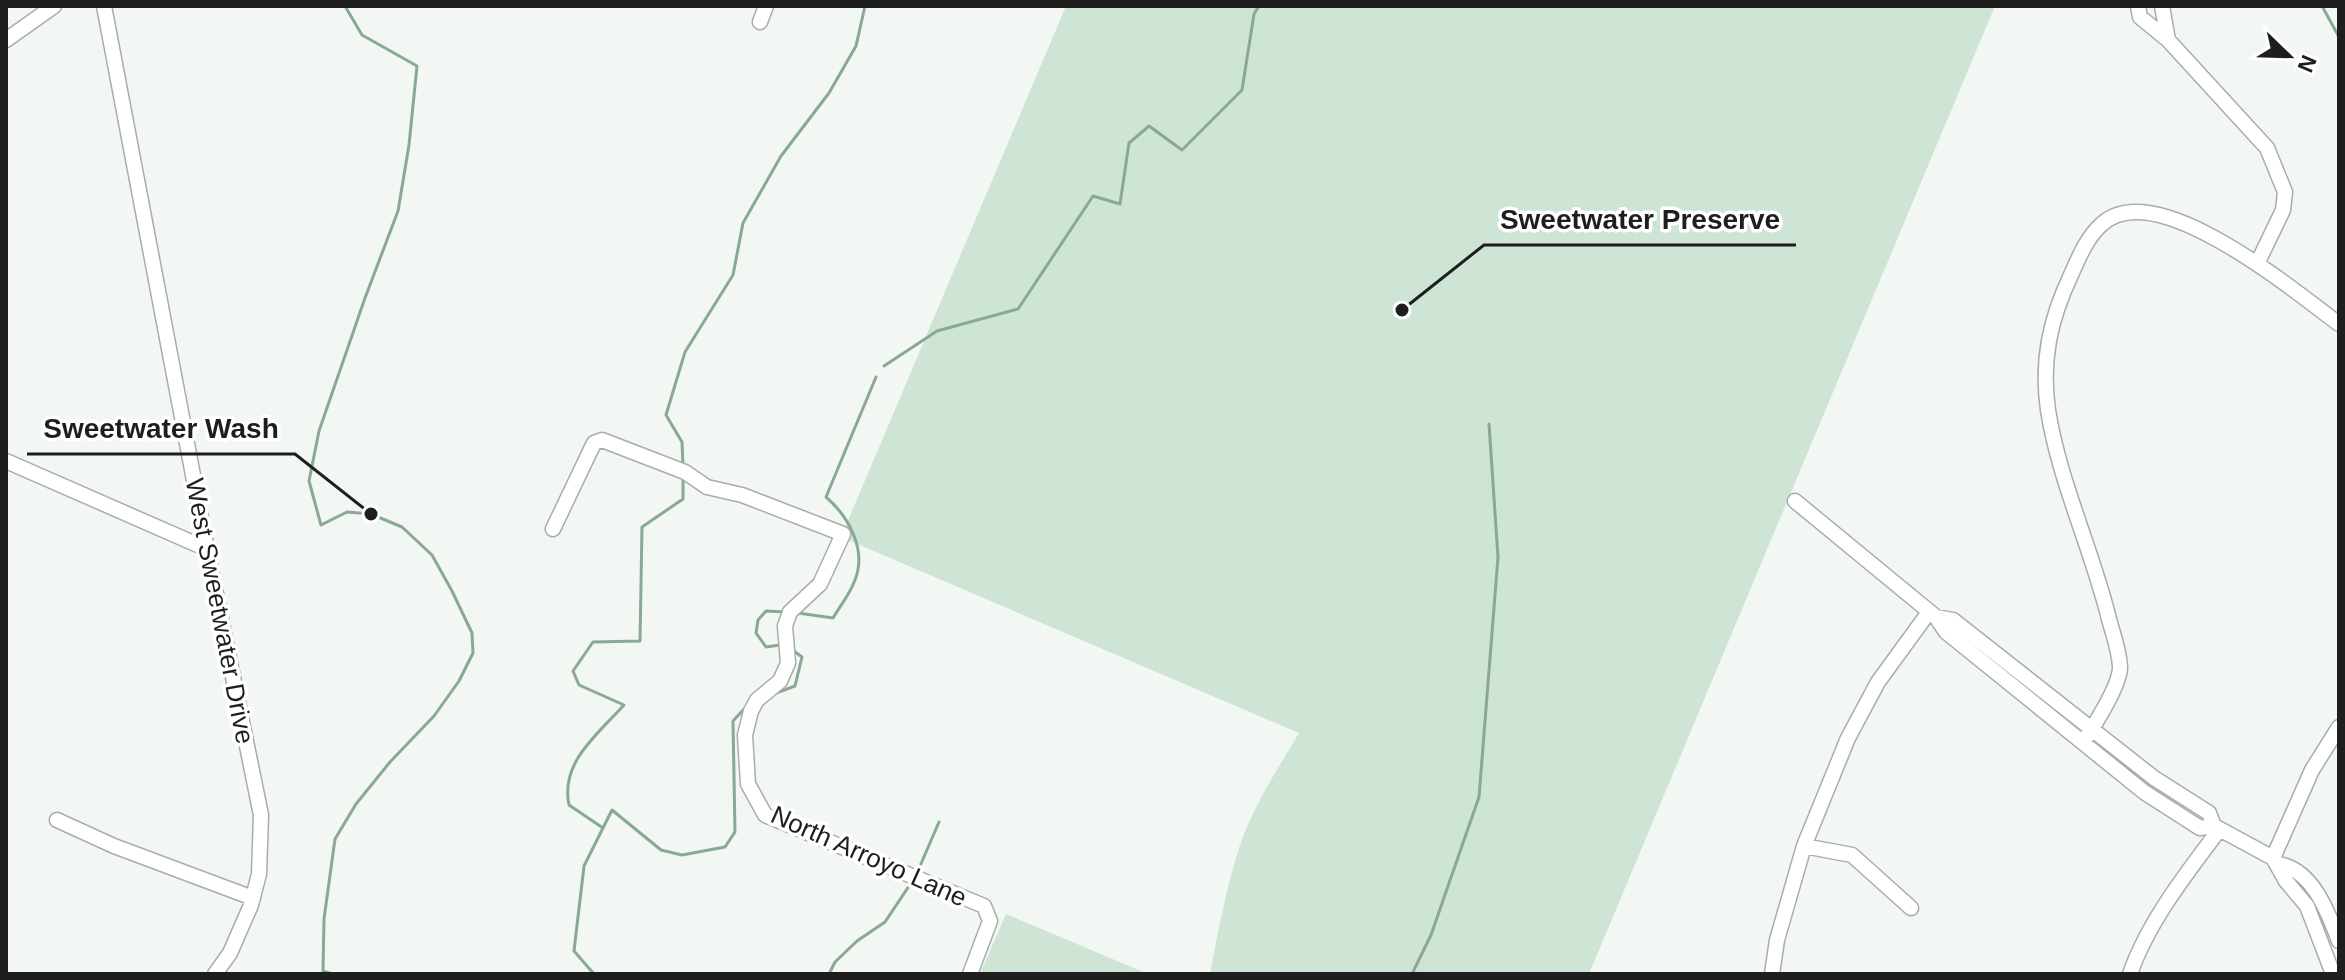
<svg xmlns="http://www.w3.org/2000/svg" width="2345" height="980" viewBox="0 0 2345 980" font-family="Arial,sans-serif">
<style>
.green{fill:#cee4d5}
.lines{fill:none;stroke-linecap:round;stroke-linejoin:round}
.stream{stroke:#89a994;stroke-width:3}
.minor-casing{stroke:#a8adaa;stroke-width:17}
.minor{stroke:#fff;stroke-width:14}
.labels{text-anchor:middle;stroke-width:7;stroke-linejoin:round;paint-order:stroke}
.street-label{font-size:26px;fill:#1d1e1d;stroke:#fff}
.leader{fill:none;stroke:#1d1e1d;stroke-width:3}
.callout-dot{fill:#1d1e1d;stroke:#fff;stroke-width:3}
.callout-label{font-size:28px;text-anchor:middle;font-weight:bold;fill:#1d1e1d;stroke:#fff;stroke-width:7;stroke-linejoin:round;paint-order:stroke}
</style>
<rect width="100%" height="100%" fill="#f2f7f3"/>
<path class="green" d="M1066 6H1995L1589 974H1210C1218 932 1226 889 1239 848 1252 808 1277 770 1299 733L841 537Z
M1006 914 1148 974H980Z"/>
<g class="lines">
<path class="stream" d="M2322 6 2339 37
M884 366 937 331 1018 309 1093 196 1120 204 1129 143 1149 126 1182 150 1242 90 1254 14 1259 6
M683 466 682 442 666 415 685 352 733 275 743 223 781 156 829 93 856 46 865 6
M798 613 833 618C840 606 850 594 855 580 867 550 849 517 826 497L876 377
M780 645 766 647 756 633 758 620 766 611 786 612
M776 693 795 686 802 657 791 649
M603 828 569 805C560 762 598 734 624 705L579 685 573 671 593 642 640 641 642 527 683 499V478
M917 873 939 822
M332 974 323 971 324 919 335 839 356 804 390 762 434 716 459 681 473 653 472 633 452 591 432 555 402 527 371 514 347 512 321 525 309 481 319 431 365 298 398 211 409 145 417 66 362 35 345 6
M594 974 574 951 584 866 612 810 661 850 682 855 725 847 735 832 733 721 744 709
M829 974 835 962 857 941 885 922 913 880
M1412 974 1431 935 1479 797 1498 557 1489 424"/>
<defs>
<path id="minor" d="M104 6 207 549 261 815 259 874 251 905 230 953 215 974
M2138 6 2140 17 2168 40 2267 148 2285 192 2283 210 2257 264
M2162 6 2168 40
M760 22 766 6
M6 40 54 6
M6 461 207 549
M1795 501 1936 617 1946 632 2144 792 2200 828 2214 826
M553 529 594 443 602 440 685 472 707 487 742 495 843 534 820 584 790 612 785 626 788 663 780 681 757 700 751 711 745 735 748 784 765 815 984 906 990 921 970 974
M1936 617 1953 620 2154 778 2209 813 2214 826 2273 858 2286 881 2307 906 2333 974
M2083 742C2094 726 2121 684 2120 666 2119 650 2113 634 2109 619 2092 549 2059 481 2048 410 2041 361 2050 319 2071 275 2079 257 2087 237 2102 224 2156 175 2294 291 2339 324
M57 820 114 846 253 898
M1804 846 1852 855 1911 908
M2273 858 2312 770 2339 727
M2277 864C2312 868 2328 912 2339 941
M1772 974 1777 940 1804 846 1848 738 1878 682 1929 612
M2130 974C2148 922 2186 874 2219 830"/>
</defs>
<use href="#minor" class="minor-casing"/>
<use href="#minor" class="minor"/>
</g>
<g class="labels">
<g class="street-label">
<text transform="translate(220 611) rotate(79)" y="9">West Sweetwater Drive</text>
<text transform="translate(869 856) rotate(24)" y="9">North Arroyo Lane</text>
</g>
</g>
<path class="leader" d="M1402 310L1484 245H1796M371 514L295 454H27"/>
<g class="callout-dot">
<circle cx="1402" cy="310" r="8"/>
<circle cx="371" cy="514" r="8"/>
</g>
<g class="callout-label">
<text x="1640" y="229">Sweetwater Preserve</text>
<text x="161" y="438">Sweetwater Wash</text>
</g>
<rect width="2345" height="980" fill="none" stroke="#1d1e1d" stroke-width="16"/>
<g transform="translate(2289 56) rotate(113)" stroke="#ffffff" stroke-width="6" paint-order="stroke">
<path d="M0-6L14 30L0 20L-14 30Z" fill="#1d1e1d"/>
<text y="-12" font-size="22" font-weight="bold" text-anchor="middle" fill="#1d1e1d">N</text>
</g>
</svg>
